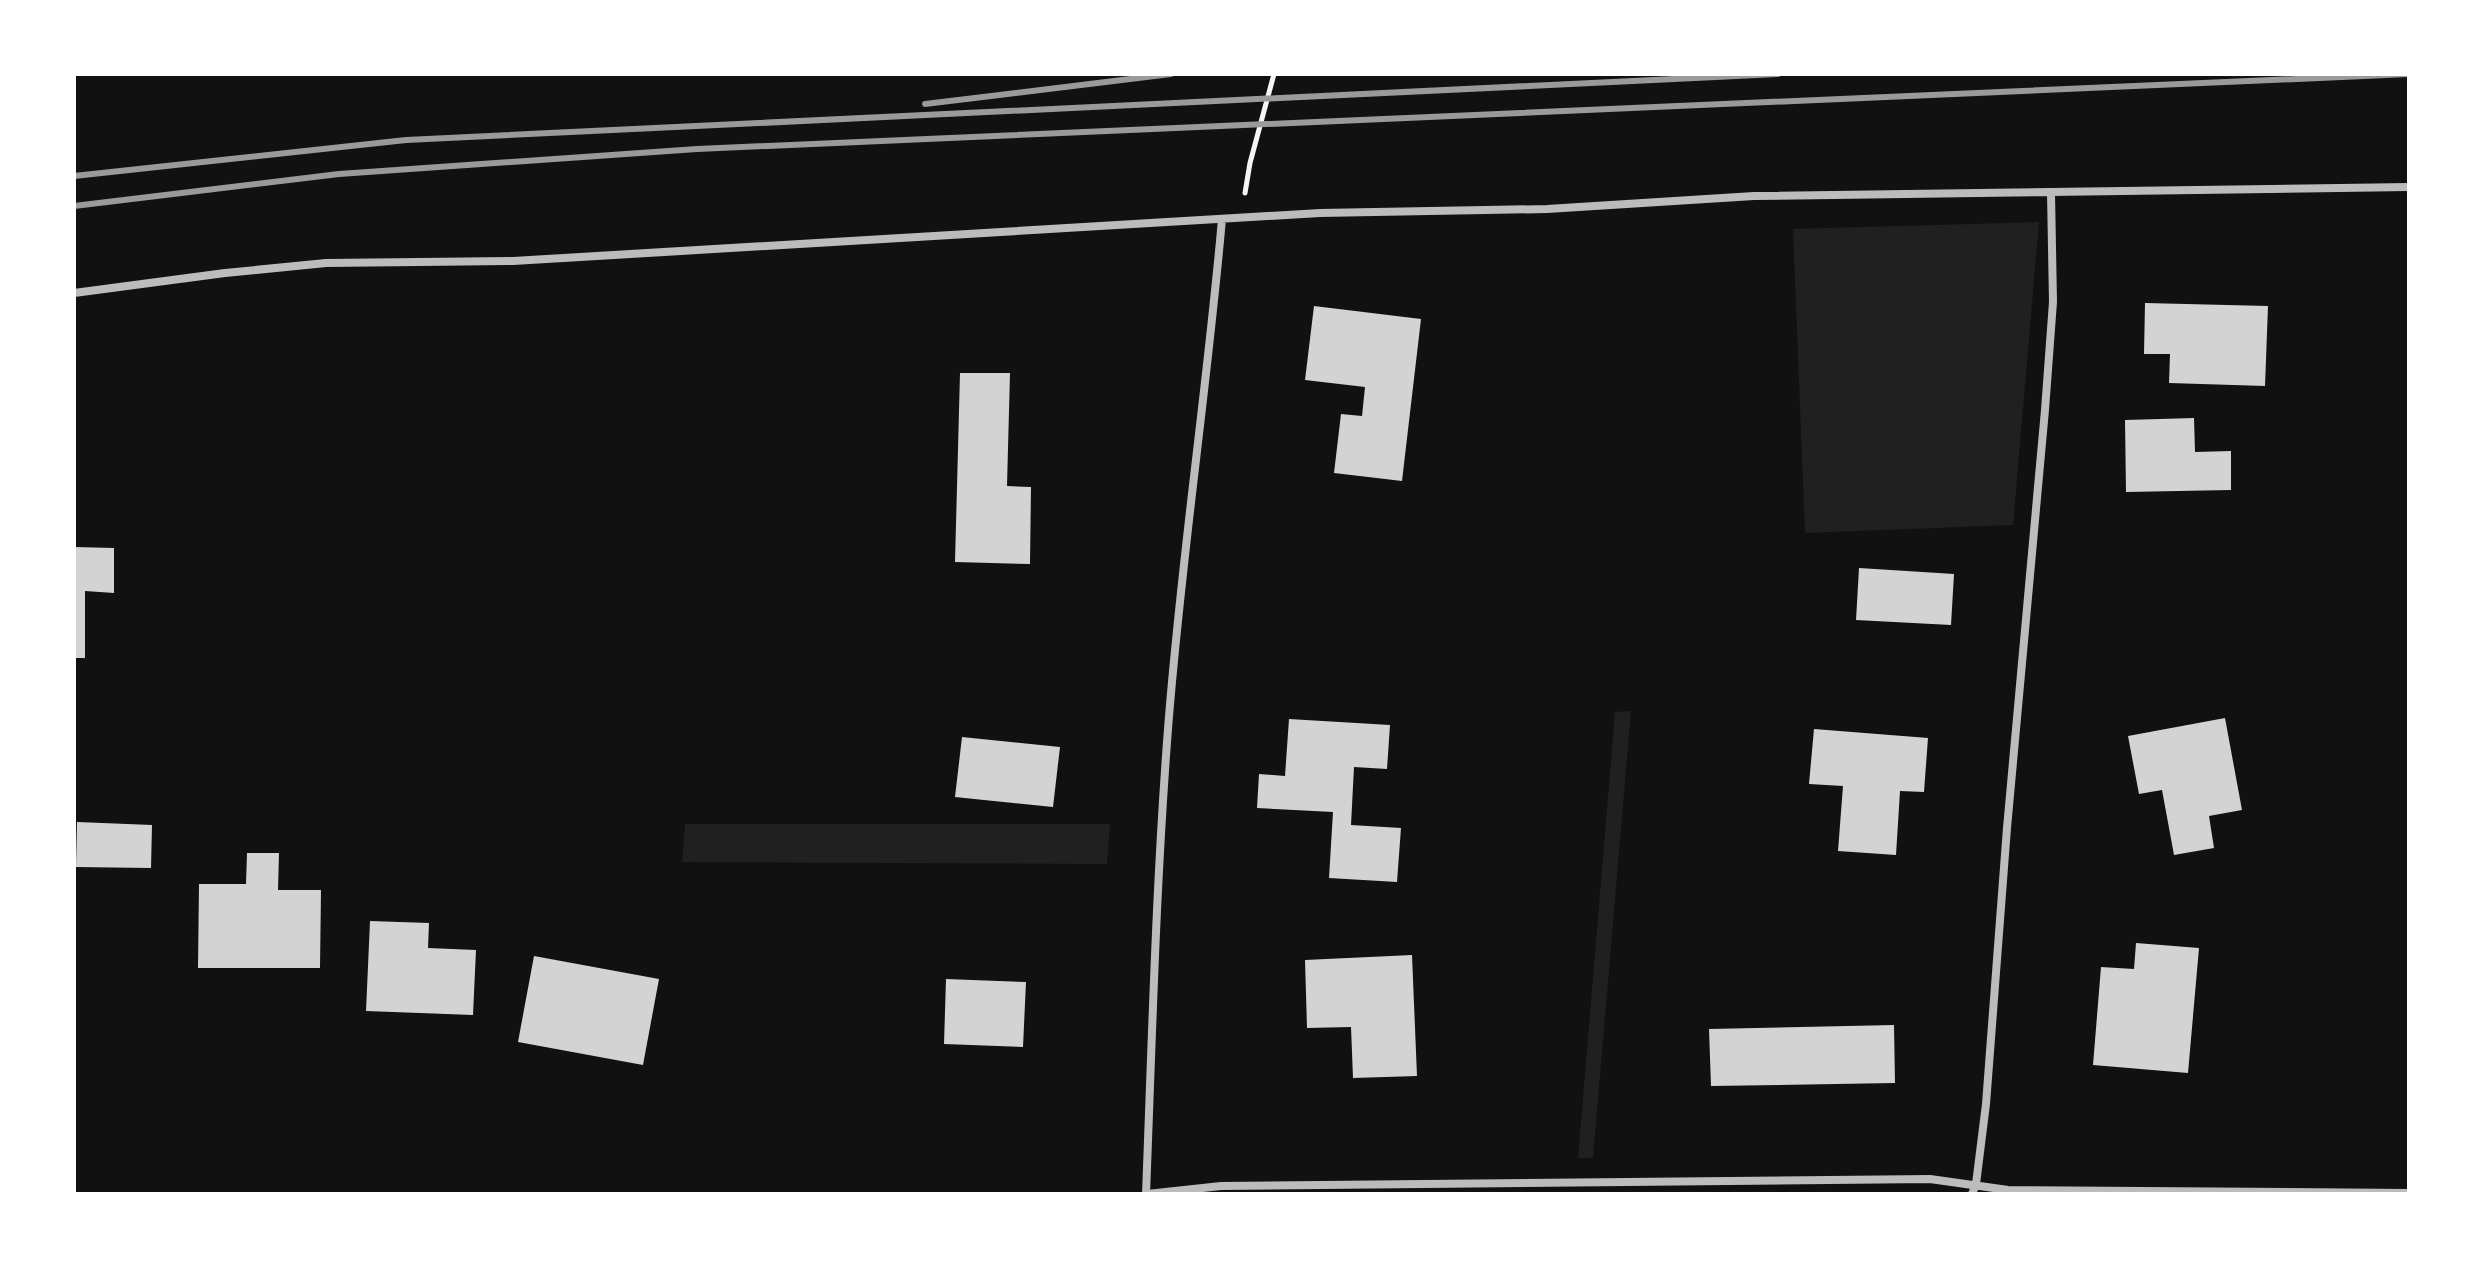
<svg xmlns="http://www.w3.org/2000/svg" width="2483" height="1268" viewBox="0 0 2483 1268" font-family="'Varela Round',sans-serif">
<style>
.green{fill:#202020}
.building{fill:#d3d3d3}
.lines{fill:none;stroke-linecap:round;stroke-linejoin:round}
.path{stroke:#f5f5f5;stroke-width:5}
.minor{stroke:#bcbcbc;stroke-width:8}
.rail{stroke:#9a9a9a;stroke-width:6}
</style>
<rect width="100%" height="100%" fill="#111"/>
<path class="green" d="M2039 222 2013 525 1805 533 1793 229Z
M1631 711 1593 1158H1578L1615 712Z
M685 824H1110L1107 864 682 862Z"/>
<path class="building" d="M2145 303 2268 306 2265 386 2169 383 2170 354H2144Z
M1314 306 1421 319 1402 481 1334 473 1341 414 1362 416 1365 387 1305 380Z
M960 373H1010L1007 486 1031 487 1030 564 955 562Z
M2194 418 2195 452 2231 451V490L2126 492 2125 420Z
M74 547 114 548V593L85 591V658H74Z
M1859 568 1954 574 1951 625 1856 620Z
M2225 718 2242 810 2209 816 2214 848 2174 855 2162 790 2139 794 2128 736Z
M1289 719 1390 725 1387 769 1354 767 1351 825 1401 828 1397 882 1329 878 1333 812 1257 808 1259 774 1285 776Z
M1814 729 1928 738 1924 792 1900 791 1896 855 1838 851 1843 786 1809 784Z
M962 737 1060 747 1053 807 955 797Z
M77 822 152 825 151 868 76 867Z
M247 853H279L278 890H321L320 968H198L199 884H246Z
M370 921 429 923 428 948 476 950 473 1015 366 1011Z
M2136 943 2199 948 2188 1073 2093 1065 2101 967 2134 969Z
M1412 955 1417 1076 1353 1078 1351 1027 1307 1028 1305 960Z
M534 956 659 979 643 1065 518 1042Z
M946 979 1026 982 1023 1047 944 1044Z
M1894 1025 1895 1083 1711 1086 1709 1029Z"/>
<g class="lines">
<path class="path" d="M1245 193 1250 163 1274 74"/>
<path class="minor" d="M74 293 225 273 326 263 513 261 1320 213 1547 209 1754 196 2409 187
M1146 1194C1152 1039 1156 884 1168 729 1181 559 1207 390 1222 219
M1147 1194 1221 1186 1930 1179 2008 1190 2409 1193
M1972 1194 1976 1184 1986 1104 2007 828 2045 410 2053 302 2051 193"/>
<path class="rail" d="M925 104 1171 74
M74 176 406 140 1778 74
M74 206 339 174 697 149 2409 74"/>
</g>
<rect width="2483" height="1268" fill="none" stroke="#ffffff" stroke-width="152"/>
</svg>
